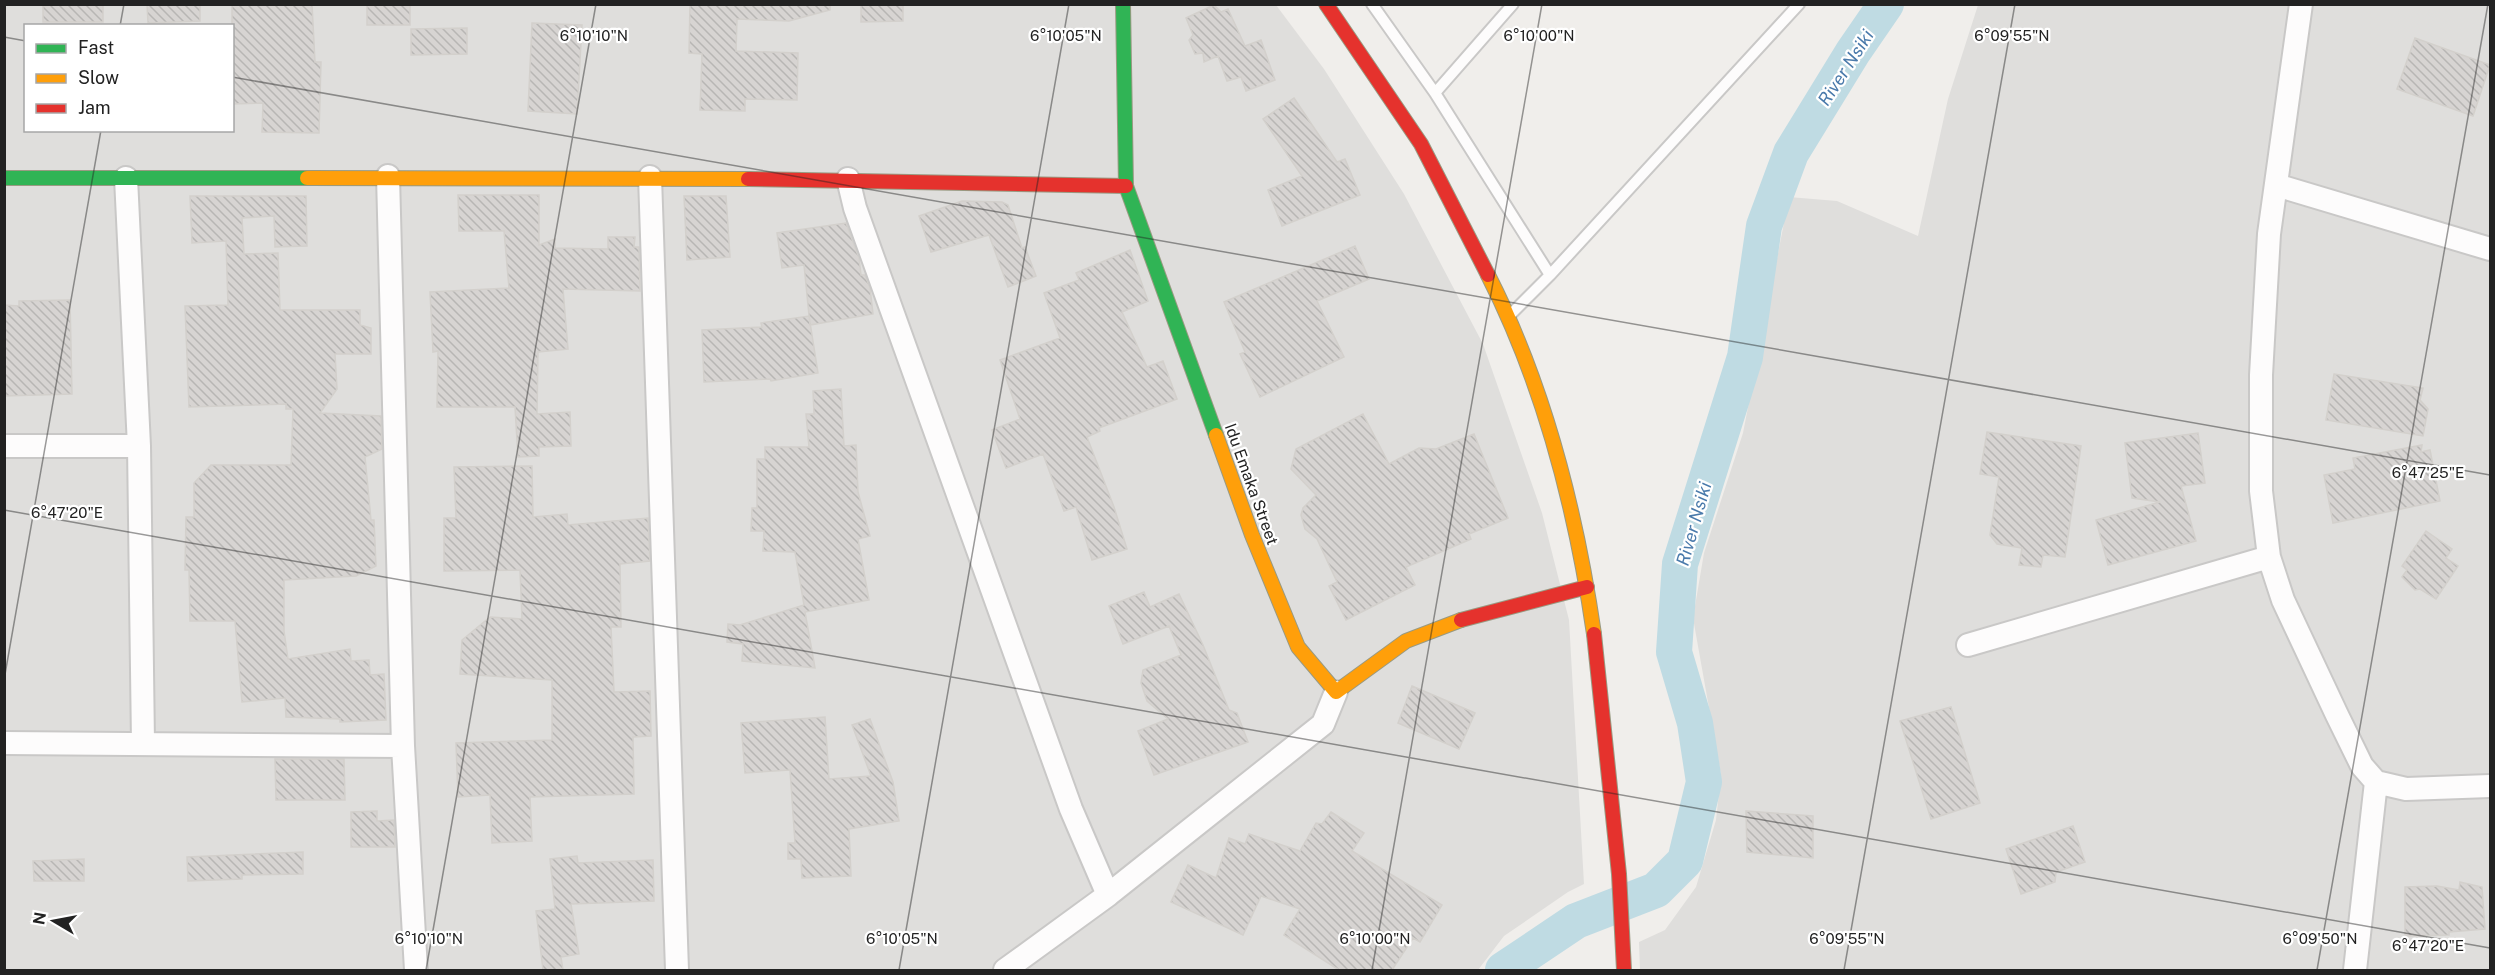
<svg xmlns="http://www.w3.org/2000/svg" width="2495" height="975" viewBox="0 0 2495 975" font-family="'Public Sans',sans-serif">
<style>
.residential{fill:#dfdedc;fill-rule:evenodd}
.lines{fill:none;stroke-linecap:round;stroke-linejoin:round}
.river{stroke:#bfdbe3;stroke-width:36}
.building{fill:url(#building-back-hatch);stroke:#d3d0cc;stroke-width:1.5}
.lane-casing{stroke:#c9c8c7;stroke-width:14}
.street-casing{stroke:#c9c8c7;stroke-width:26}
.fast-casing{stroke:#999a82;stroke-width:16}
.slow-casing{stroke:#999a82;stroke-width:16}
.jam-casing{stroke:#999a82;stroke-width:16}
.lane{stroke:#fdfcfc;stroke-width:10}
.street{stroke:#fdfcfc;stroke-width:22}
.fast{stroke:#30b455;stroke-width:14}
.slow{stroke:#ff9f0a;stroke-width:14}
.jam{stroke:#e5322d;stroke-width:14}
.ticks{fill:none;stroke:#222;stroke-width:1.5;stroke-opacity:0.45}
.labels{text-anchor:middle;stroke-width:4.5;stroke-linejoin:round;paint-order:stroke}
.street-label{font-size:16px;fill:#222;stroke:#fff}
.water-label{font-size:18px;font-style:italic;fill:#4a7aab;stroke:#fff}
.ticks-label{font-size:15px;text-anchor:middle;fill:#222;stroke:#fff;stroke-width:4.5;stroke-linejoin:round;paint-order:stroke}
</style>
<defs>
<pattern id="building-back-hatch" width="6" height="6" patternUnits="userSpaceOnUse" patternTransform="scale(1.5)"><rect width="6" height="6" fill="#d7d4d2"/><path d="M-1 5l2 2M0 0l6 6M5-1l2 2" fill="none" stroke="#b8b6b4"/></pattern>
</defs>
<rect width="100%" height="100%" fill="#f0eeeb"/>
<path class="residential" d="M5 5H1276L1324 69 1404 194 1483 344 1542 513 1569 620 1584 884 1568 892 1504 936 1478 970H5ZM26 26H232V130H26Z
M1978 5H2490V970H1640L1639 942 1665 930 1696 887 1716 820 1721 775 1693 618 1704 553 1743 433 1789 197 1837 201 1918 236 1948 99Z"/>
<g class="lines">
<path class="river" d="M1503 970 1576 921 1656 890 1685 861 1704 782 1695 723 1674 652 1680 564 1745 357 1764 226 1791 153 1853 52 1886 4"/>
</g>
<path class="building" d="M57 4H103V22H43V6Z
M147 4H200V21L148 23Z
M232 4H312L315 62H321L319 133 262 132 263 103 232 104Z
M367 4H410V25H367Z
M690 4H830V10L789 21 737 19 736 51 798 53 797 100 745 99V111L700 110 702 54 689 53Z
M861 4H903V21L861 22Z
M1214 5 1221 12 1228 9 1245 46 1261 40 1275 80 1246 91 1241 77 1227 81 1218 56 1204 62 1203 53 1195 54 1189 40 1193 35 1186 18Z
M532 23 582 25 577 114 528 111Z
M467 28V54L411 55V29Z
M2415 38 2490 65 2473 116 2397 89Z
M1294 98 1337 162 1345 159 1360 195 1282 226 1268 190 1302 176 1263 119Z
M458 195H539V245L555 239V248L608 249V237H635L634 247H639L640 291 563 289 568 349 538 352 537 414 570 412 571 446 539 447V456L518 457 515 407H437L438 351 433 352 430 292 509 288 504 231H459Z
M190 196H306L307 246 275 247 274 216 242 218 244 254 278 253 280 310H360V325L371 328V354H335L337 389 320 413 381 416 382 449 365 457 371 520H374L376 566 356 576 284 580V631L288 659 350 649 351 661 369 660 370 675 384 674 386 720 340 722V719L286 717 285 698 242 702 235 621H190L189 570H185L186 517H194V483L211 465H291L293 409H286V404L189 407 185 306 228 305 226 241 192 243Z
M684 196H726L730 257 687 260Z
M962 201 1002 202 1008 205 1022 248 1025 247 1036 276 1008 287 989 235 931 252 919 216Z
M846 223 859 258 861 275H865L870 288 873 314 810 325 804 265 782 268 777 233Z
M1355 246 1369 279 1317 301 1344 357 1260 397 1240 354 1245 352 1224 302Z
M1130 250 1148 301 1122 312 1147 367 1163 361 1177 399 1099 428 1100 431 1087 437 1114 507 1127 549 1092 560 1076 507 1064 511 1043 454 1006 468 992 430 1020 419 1000 360 1060 338 1044 293 1079 280 1076 273Z
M70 300 72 394 4 396V305L19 306V301Z
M809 316 818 373 771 381 770 379 704 382 702 330 762 327 761 323Z
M2334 374 2423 388 2420 400 2428 409 2423 436 2326 420Z
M841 389 844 446 856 445 858 492 870 536 858 539 869 600 805 612 815 668 742 661 743 644 727 642 728 624 740 625 804 605 795 552 763 551 764 531H751L752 508H757V459H765V447H809L806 414H814L813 391Z
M1363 414 1389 464 1419 448 1436 449 1474 434 1508 518 1469 534 1471 539 1406 567 1415 585 1346 620 1329 586 1337 582 1317 539 1305 529 1301 515 1303 508 1316 495 1291 469 1296 449Z
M1987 432 2081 446 2065 557 2043 555 2041 567 2019 565 2022 548 1997 544 1990 535 1999 477 1980 474Z
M2198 433 2205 483 2181 486 2196 541 2108 565 2096 520 2160 502 2132 498 2125 443Z
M2422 445 2421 452 2430 450 2440 501 2333 523 2324 475 2355 469 2353 458Z
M532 466 533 517 567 514 568 525 648 518 650 561 620 564 621 627H611L614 692 650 691 651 736 633 737 634 794 530 797 532 841 492 843 490 795 458 797 456 743 552 740V680L460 674 462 640 490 617 522 619 520 570 444 571V518H456L454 467Z
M2426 531 2452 549 2446 558 2458 566 2436 599 2420 589 2415 590 2402 577 2407 570 2402 566Z
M1144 592 1150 607 1179 594 1203 645 1229 710 1237 713 1248 742 1154 775 1138 731 1168 719 1147 701 1141 683 1143 670 1181 655 1169 626 1123 644 1109 606Z
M1412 686 1475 713 1459 749 1398 723Z
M1951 707 1980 803 1931 819 1900 721Z
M825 717 829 779 871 776 852 725 870 719 893 782 899 821 849 829 851 876 802 878 801 859H788V843H795L790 770 745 773 741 723Z
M275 759H344L345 800H276Z
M377 811V821L394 820 395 847H351V812Z
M1746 811 1813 816V858L1747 852Z
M1331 812 1364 833 1352 851 1442 905 1420 942 1413 938 1392 970H1339L1284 935 1300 909 1261 896 1243 935 1171 902 1188 865 1216 878 1229 838 1245 844 1249 834 1300 851 1316 823 1322 824Z
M2073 826 2085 862 2056 872 2055 882 2021 894 2006 849Z
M303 852V874L242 875V879L188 881 187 857Z
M577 856 578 863 653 860 654 901 571 904 579 954 561 957 563 970H543L536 911 555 909 550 859Z
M84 859V881H34L33 861Z
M2460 882 2482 887 2485 929 2449 932V935L2405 936V887L2437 886 2459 890Z"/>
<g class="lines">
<defs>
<path id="lane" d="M1372 4 1435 93 1550 275
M1435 93 1513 4
M1511 314 1550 275 1799 4"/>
<path id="street" d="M2301 4 2269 234 2261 375V491L2269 557 2283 600 2337 715 2362 766 2376 782 2406 789 2490 786
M650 177 677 970
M126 178 139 446 143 743
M848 179 855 208 1071 809 1108 895 1323 724 1336 692
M2276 185 2490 249
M4 446H139
M1968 645 2269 557
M4 743 403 746 388 176
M403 746 416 970
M1005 970 1108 895
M2355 970 2376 782"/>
<path id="fast" d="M1123 4 1126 186 1216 435
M4 178H307"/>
<path id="slow" d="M307 178 748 179
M1488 275C1545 387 1576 510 1594 634
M1216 435 1252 535 1298 647 1336 692 1406 641 1461 620"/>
<path id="jam" d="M1326 4 1421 144 1488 275
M748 179 1126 186
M1461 620 1587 587
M1594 634 1619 874 1624 970"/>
</defs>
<use href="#lane" class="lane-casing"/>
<use href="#street" class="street-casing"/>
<use href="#fast" class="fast-casing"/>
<use href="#slow" class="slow-casing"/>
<use href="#jam" class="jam-casing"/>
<use href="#lane" class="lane"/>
<use href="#street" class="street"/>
<use href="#fast" class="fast"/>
<use href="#slow" class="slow"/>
<use href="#jam" class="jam"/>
</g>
<path class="ticks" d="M120 26 124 4M4 37 26 41M232 77 2490 475M4 510 2490 948M4 680 101 130M426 970 596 4M899 970 1069 4M1372 970 1542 4M1844 970 2015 4M2317 970 2488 4"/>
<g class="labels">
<g class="street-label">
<text transform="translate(1252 484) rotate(70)" y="6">Idu Emaka Street</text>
</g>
<g class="water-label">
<text transform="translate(1846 68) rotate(-57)" y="6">River Nsiki</text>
<text transform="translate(1694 524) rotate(-74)" y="6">River Nsiki</text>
</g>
</g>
<g class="ticks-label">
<text x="1066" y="41">6°10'05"N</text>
<text x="1539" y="41">6°10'00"N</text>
<text x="594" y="41">6°10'10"N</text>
<text x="2012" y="41">6°09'55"N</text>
<text x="2428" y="478">6°47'25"E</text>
<text x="67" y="518">6°47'20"E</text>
<text x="429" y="944">6°10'10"N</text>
<text x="902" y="944">6°10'05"N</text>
<text x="1375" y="944">6°10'00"N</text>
<text x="1847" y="944">6°09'55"N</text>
<text x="2320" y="944">6°09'50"N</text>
<text x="2428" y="951">6°47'20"E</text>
</g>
<rect width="2495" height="975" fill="none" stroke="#222222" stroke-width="12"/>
<rect x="24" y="24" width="210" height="108" fill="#ffffff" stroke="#a7a7a7" stroke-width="1.5"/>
<rect x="36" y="44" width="30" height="9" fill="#30b455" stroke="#a7a7a7" stroke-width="1.5"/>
<text x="78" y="54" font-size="18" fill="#222222">Fast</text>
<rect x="36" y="74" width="30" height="9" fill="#ff9f0a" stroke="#a7a7a7" stroke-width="1.5"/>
<text x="78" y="84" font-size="18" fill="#222222">Slow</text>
<rect x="36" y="104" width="30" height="9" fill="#e5322d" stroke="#a7a7a7" stroke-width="1.5"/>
<text x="78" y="114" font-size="18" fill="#222222">Jam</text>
<g transform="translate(54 921) rotate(280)" stroke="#ffffff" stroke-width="4.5" paint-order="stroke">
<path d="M0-4.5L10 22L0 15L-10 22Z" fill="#222222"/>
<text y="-9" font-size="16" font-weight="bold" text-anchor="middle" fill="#222222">N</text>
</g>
</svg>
